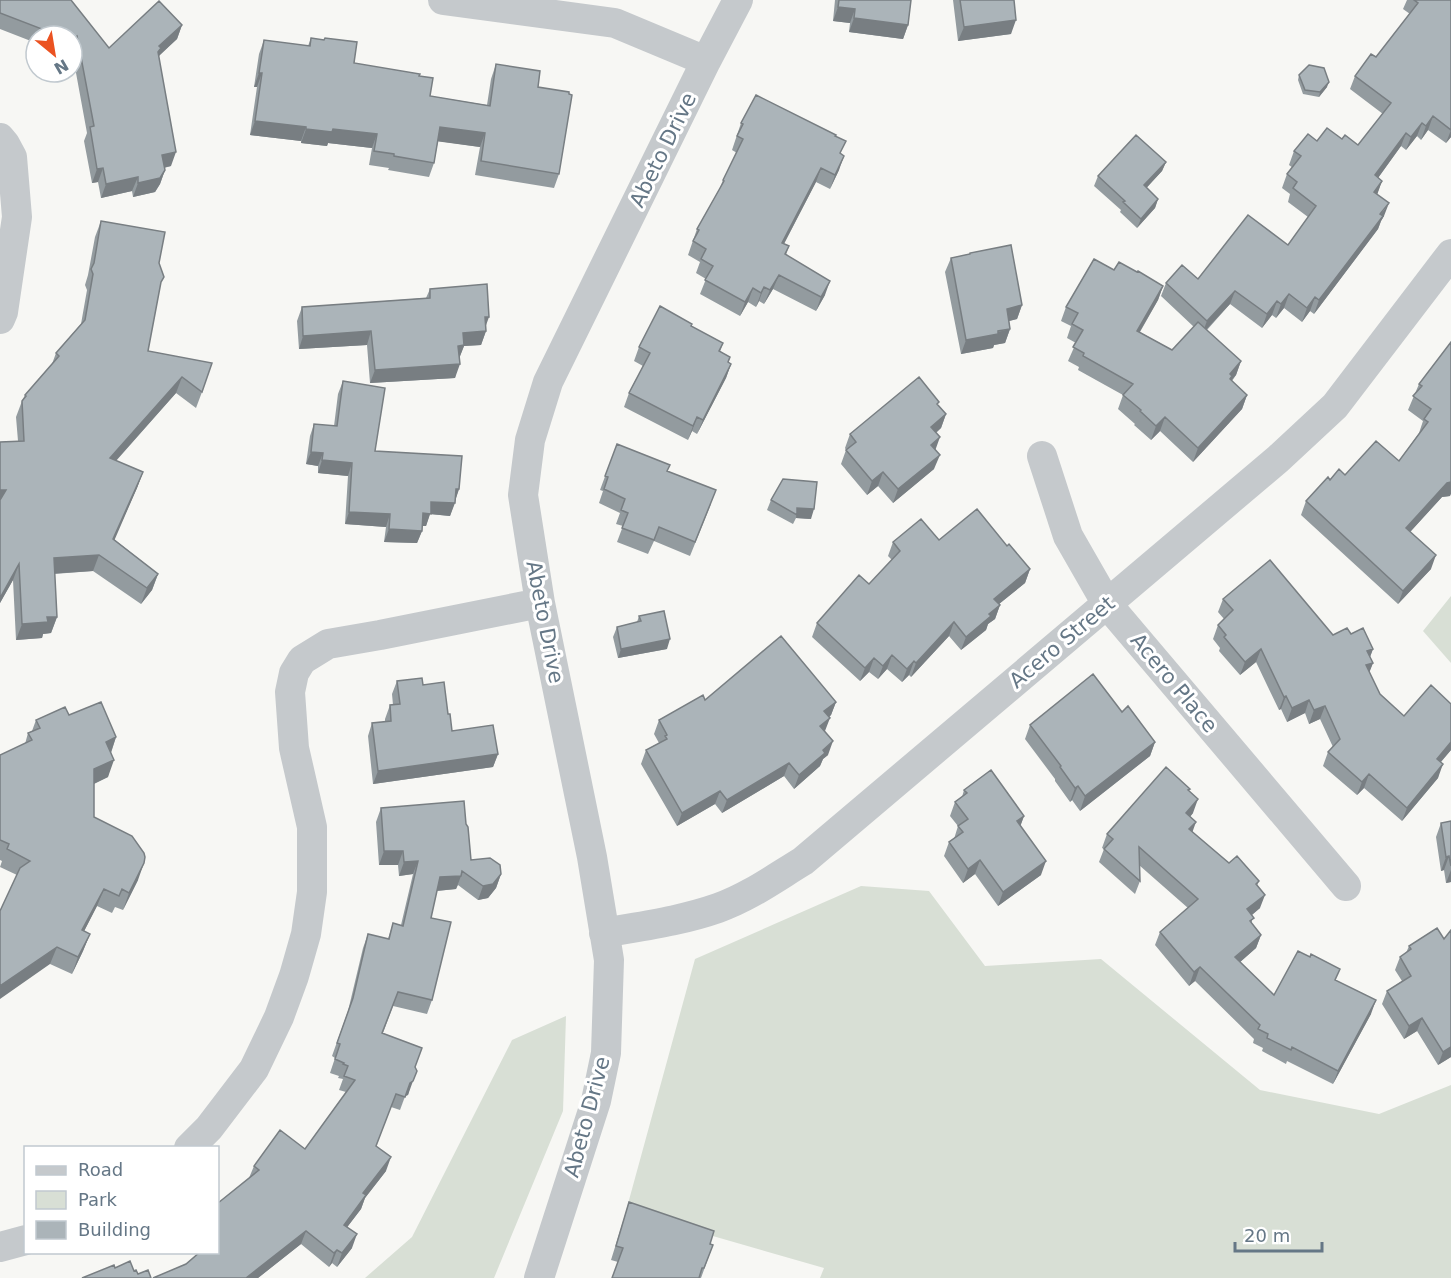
<svg xmlns="http://www.w3.org/2000/svg" width="1451" height="1278" viewBox="0 0 1451 1278" font-family="'DejaVu Sans',sans-serif">
<style>
.green{fill:#d8dfd5}
.lines{fill:none;stroke-linecap:round;stroke-linejoin:round}
.minor{stroke:#c5c9cc;stroke-width:30}
.wall{fill:#939b9f}
.shaded-wall{fill:#787e82}
.building{fill:#abb4b9;stroke:#787e82;stroke-width:1.5}
.labels{text-anchor:middle;stroke-width:6;stroke-linejoin:round;paint-order:stroke}
.street-label{font-size:21px;fill:#657786;stroke:#fff}
</style>
<rect width="100%" height="100%" fill="#f7f7f4"/>
<path class="green" d="M1451 596V663L1423 631Z
M861 886 929 891 985 966 1101 959 1260 1090 1379 1114 1451 1085V1278H820L824 1268 626 1211 695 959Z
M566 1016 563 1111 494 1278H365L412 1237 512 1040Z"/>
<g class="lines">
<path class="minor" d="M443 0 615 23 706 61
M0 138 5 144 12 157 17 217 3 312 0 319
M1042 456 1068 536 1107 604 1346 886
M604 933C642 926 681 921 718 908 749 897 775 878 803 861L1278 459 1335 406 1451 254
M189 1148 209 1128 254 1069 279 1017 294 976 306 934 312 892V827L294 748 290 692 294 673 302 660 328 644 380 635 540 603
M0 1247 26 1240
M539 1278 596 1101 606 1053 609 960 592 857 540 603 523 495 530 440 548 382 706 61 738 0"/>
</g>
<path class="wall" d="M0 0H72L71 1 109 48 182 25 177 39 158 56 171 166 164 168 165 170 160 184 155 192 133 197 132 191 101 198 98 182 92 183 84 141 87 133 72 51V36H36V43L0 29Z
M835 0H911L908 25 903 39 849 32 850 23 833 21Z
M953 0H1014L1011 34 958 41Z
M1407 0H1451V137L1446 143 1428 130 1421 140 1417 136 1406 150 1401 146 1378 178 1382 181 1377 194 1384 216 1381 221 1378 229 1314 314 1310 311 1302 322 1284 308 1276 318 1272 315 1262 328 1230 304 1207 330 1241 361 1236 375 1232 381 1247 395 1242 409 1193 462 1160 431 1151 440 1134 425 1135 424 1118 409 1123 395 1078 370 1079 367 1068 361 1076 343 1067 338 1071 326 1061 321 1066 307 1114 270 1137 272 1163 286 1158 300 1140 332 1172 350 1194 327 1161 296 1166 283 1198 279 1288 245 1308 217 1288 202 1290 194 1282 188 1287 174 1293 168 1289 165 1294 151 1317 141 1342 139 1358 145 1383 114 1350 89 1355 76 1376 57 1410 14 1403 9Z
M311 38 354 63 419 76 430 96 487 105 491 79 496 64 538 87 559 174 554 188 475 175 480 147 438 141 434 163 429 177 388 170 389 168 369 165 372 148 328 143 327 146 301 143V141L250 135 257 87H254L259 54 264 40 308 46Z
M1299 75 1327 87 1319 97 1303 94 1298 80Z
M741 123 836 135V136L841 154 839 170 830 189 816 182 784 244 789 246 786 255 825 295 816 311 773 289 764 304 759 301 756 307 748 302 740 316 700 294 706 279 696 273 700 262 688 255 697 229 719 190 723 180 737 153 732 150Z
M1166 162 1162 171 1146 188 1158 199 1155 208 1137 228 1120 212 1121 210 1094 186 1098 176Z
M101 221 159 263V292L148 351 202 392 196 408 176 393 116 461 143 472 137 488 114 539 158 574 152 590 141 604 93 571 54 574 57 617 51 633 43 634 42 638 16 640 13 580 0 603V442L18 441 16 417 22 401 25 395 52 364 56 353 81 324 87 290 85 285 88 275 95 237Z
M970 253 1022 305 1017 319 1009 321 1010 329 1005 343 994 345 993 348 961 354 945 272 951 258 969 254Z
M430 289 486 327V331L481 345 464 346 459 358 455 378 370 383 367 345 299 349 297 321 302 307 426 298Z
M691 327 723 343 720 352 730 357 728 363 731 364 726 378 697 434 692 431 688 440 624 407 629 393 643 366 634 361 639 347Z
M1451 342 1450 496 1442 497 1410 532 1431 569 1398 604 1301 515 1306 501 1330 480 1345 475 1399 461 1419 433 1423 421 1408 410 1419 384Z
M343 381 375 451 459 489 450 516 430 514 426 526H422V531L417 543 384 542 386 527 345 524 348 476 318 473V466L306 464 310 436 314 424 334 426 338 394Z
M938 405 946 414 941 428 936 433 934 469 893 503 878 486 867 495 841 464 846 450 845 448 850 434Z
M617 444 667 471 711 504 690 556 654 541 648 554 617 542 623 526 616 524 620 513 599 503 603 491 600 490Z
M771 500 811 519 796 518 793 524 767 510Z
M939 540 1007 546 1030 569 1025 583 999 604 1000 605 995 619 988 624 986 630 961 650 949 636 911 677 909 675 902 682 887 669 878 679 869 672 860 681 812 637 817 623 869 584 892 560 888 556 893 542Z
M1223 599 1333 635 1351 634 1373 649 1370 657 1373 663 1369 672 1380 694 1404 716 1451 750 1441 762 1438 778 1402 821 1364 788 1357 795 1323 766 1328 752 1333 747 1320 719 1309 724 1305 713 1287 722 1281 709 1279 710 1256 662 1240 675 1219 651 1220 648 1213 639 1218 625 1224 619 1218 612Z
M639 616 667 649 618 658 613 637 617 627 637 622Z
M397 681 423 685 448 714 452 731 498 754 493 767 373 784 368 736 372 723 385 722V719L390 705H393L392 694Z
M705 700 836 702 831 715 829 717 824 732 828 755 823 759 820 766 794 789 784 776 722 813 715 804 677 826 641 764 646 750 659 743 654 734 659 720Z
M1122 712 1155 742 1150 756 1080 811 1072 800 1070 802 1055 781V779L1025 739 1030 725Z
M69 715 116 737 111 753 108 777 94 784V817L138 880 123 910 115 907 112 913 97 906 84 931 90 934 83 951 72 974 50 964 17 875 0 867 2 861 0 860V755L25 744 28 733 32 731 36 720Z
M964 790 1024 816 1020 826 1041 875 998 906 975 874 963 883 944 856 949 842 954 839 958 826 950 816 955 802 962 797Z
M1189 791 1193 813 1190 817 1192 832 1229 863 1259 881 1257 886 1260 908 1252 915V924L1261 935 1256 948 1240 962 1274 995 1336 980 1371 1014 1333 1084 1287 1061 1286 1064 1262 1051 1263 1048 1253 1043 1254 1039 1195 981 1189 986 1155 945 1160 932 1188 908 1139 865 1140 881 1135 894 1099 862 1104 849 1102 848 1107 834Z
M381 808 466 824 471 860 501 874 496 888 488 898 478 900 458 885 456 889 437 891 431 918 432 1000 427 1014 393 1006 383 1033 415 1067 408 1095 405 1096 400 1110 391 1107 376 1146 386 1171 365 1198 361 1209 347 1227 352 1248 337 1267 332 1263 329 1267 301 1244 258 1278H153L186 1264 197 1255 198 1252H218L254 1166 305 1149 346 1092 339 1090 343 1079 338 1078 339 1076 330 1073 335 1058 332 1056 348 1011 363 948 368 934 388 939 393 923 401 925 413 874 399 876 398 865H379L376 822Z
M1451 821V882L1446 883 1444 870 1441 871 1436 837 1441 823Z
M1437 928 1451 1057 1438 1065 1417 1031 1404 1039 1382 1004 1387 991 1402 981 1395 970 1400 957 1406 953 1409 946Z
M629 1202 713 1245 701 1278H612L618 1262 611 1260Z"/>
<path class="shaded-wall" d="M838 7 855 9 850 23 833 21Z
M854 18 908 25 903 39 849 32Z
M1016 20 1011 34 958 41 964 27Z
M182 25 177 39 159 56 152 66 159 46Z
M77 36 72 50V40Z
M259 73H262L257 87H254Z
M1329 82 1327 87 1319 97 1320 92Z
M1433 116 1428 130 1421 140 1426 126Z
M255 121 306 127 301 141 250 135Z
M1422 123 1417 136 1406 150 1411 137Z
M440 127 485 133 480 147 435 141Z
M306 129H333L377 134 372 148 328 143 327 146 301 143Z
M1451 130V137L1446 143Z
M1406 133 1401 146 1370 189 1375 175Z
M176 152 171 166 157 169 162 155Z
M844 156 839 170 830 189 835 175Z
M1166 162 1162 171 1140 195 1144 185Z
M103 168 98 182 92 183 97 169Z
M821 168 816 182 777 257 782 243Z
M165 170 160 184 155 192 133 197 138 183Z
M138 177 132 191 101 198 106 184Z
M1382 181 1377 195 1374 192Z
M1158 199 1155 208 1137 228 1141 219Z
M1389 203 1384 216 1381 221 1378 229 1314 314 1319 300Z
M779 275 773 289 764 304 770 290Z
M830 281 825 295 816 311 821 297Z
M1163 286 1158 300 1132 345 1137 331Z
M764 287 759 301 756 307 761 293Z
M753 288 748 302 740 316 745 302Z
M1235 291 1230 304 1202 334 1207 321Z
M1289 294 1284 308 1276 318 1281 304Z
M1315 297 1310 311 1302 322 1307 308Z
M1277 301 1272 315 1262 328 1267 314Z
M1022 305 1017 319 1001 323 1007 309Z
M485 317H489L484 331Z
M1010 329 1005 343 994 345 993 348 961 354 966 340Z
M371 331 367 345 299 349 303 336Z
M486 331 481 345 464 346 459 359H453L463 333Z
M1241 361 1236 375 1229 383 1230 374Z
M460 364 455 378 370 383 375 370Z
M731 364 726 378 697 434 703 420Z
M182 377 176 393 104 474 110 458Z
M1247 395 1242 409 1193 462 1198 448Z
M946 414 941 428 926 441 931 427Z
M697 417 692 431 688 440 693 426Z
M1165 417 1160 431 1151 440 1156 426Z
M940 437 935 451 931 445Z
M311 452 323 453 318 466 306 464Z
M940 455 934 469 893 503 898 489Z
M322 460 352 463 348 476 318 473Z
M143 472 137 488 108 555 113 539Z
M883 472 878 486 867 495 872 481Z
M1451 482V494L1450 496 1442 497 1401 542 1406 528 1447 483Z
M456 489H459L455 501Z
M0 490H6L0 506Z
M431 502 455 503 450 516 430 514 426 526H418L423 513Z
M797 508 814 509 811 519 796 518Z
M349 512 390 514 386 527 345 524Z
M389 529 422 531 417 543 384 542Z
M99 555 93 571 48 574 54 558Z
M1436 555 1431 569 1398 604 1403 591Z
M19 564 13 580 0 603V598Z
M1030 569 1025 583 989 612 994 599Z
M158 574 152 590 141 604 147 588Z
M1000 605 995 619 988 624 986 630 961 650 966 637 989 614Z
M47 617H57L51 633 43 634 42 638 16 640 22 624Z
M954 622 949 636 911 677 916 663Z
M670 639 667 649 618 658 621 649Z
M1261 649 1256 662 1240 675 1245 662Z
M1373 649 1368 662 1367 651Z
M892 655 887 669 878 679 883 666Z
M874 658 869 672 860 681 865 668Z
M914 661 909 675 902 682 907 669Z
M1373 663 1368 676 1366 665Z
M1286 696 1281 709 1279 710 1284 697Z
M1309 700 1305 713 1287 722 1292 708Z
M836 702 831 715 820 725 824 711Z
M1325 706 1320 719 1309 724 1314 710Z
M830 718 825 731 815 740 820 726Z
M116 737 110 755 106 742Z
M833 741 828 755 823 759 820 766 794 789 799 775 823 750Z
M1155 742 1150 756 1080 811 1085 796Z
M1451 742V750L1432 772 1437 759Z
M498 754 493 767 373 784 378 771Z
M114 760 108 777 87 787 94 769Z
M789 763 784 776 722 813 727 800Z
M1443 764 1438 778 1402 821 1407 808Z
M1369 774 1364 788 1357 795 1362 782Z
M1078 786 1072 800 1070 802 1075 788Z
M720 791 715 804 677 826 682 813Z
M1198 799 1193 813 1181 827 1186 813Z
M1024 816 1019 830 1017 821Z
M1196 822 1191 836 1189 829Z
M384 851H403L398 865H379Z
M1449 856 1444 870 1441 871 1446 857Z
M980 860 975 874 963 883 968 869Z
M418 861 413 874 399 876 404 862Z
M1046 861 1041 875 998 906 1003 892Z
M144 863 138 880 123 910 129 893Z
M1451 870V882L1446 883Z
M501 874 496 888 488 898 478 900 483 886Z
M461 876 456 889 435 891 440 877Z
M104 889 97 906 76 947 82 930Z
M1265 895 1260 908 1242 923 1247 909Z
M90 934 83 951 72 974 78 957Z
M1261 935 1256 948 1230 971 1235 957Z
M57 947 50 964 0 999V986Z
M1200 967 1195 981 1189 986 1194 972Z
M1376 1000 1371 1014 1333 1084 1338 1071Z
M1422 1018 1417 1031 1404 1039 1409 1026Z
M1451 1047V1057L1438 1065 1443 1052Z
M413 1081 408 1095 405 1096 400 1110 410 1083Z
M391 1157 386 1171 365 1198 361 1209 339 1238 344 1225 363 1193Z
M306 1231 301 1244 258 1278H246Z
M357 1234 352 1248 337 1267 342 1253Z
M337 1250 332 1263 329 1267 334 1253Z"/>
<path class="building" d="M0 0H71L109 48 159 1 182 25 159 46 161 48 158 52 176 152 162 155 165 170 160 178 138 183V177L106 184 103 168 97 169 90 127 94 126 77 36 72 40V36H47L42 29 0 13Z
M839 0H911L908 25 854 18 855 9 838 7Z
M960 0H1014L1016 20 964 27Z
M1414 0H1451V130L1433 116 1426 126 1422 123 1411 137 1406 133 1375 175 1382 181 1374 192 1389 203 1380 214 1383 216 1319 300 1315 297 1307 308 1289 294 1281 304 1277 301 1267 314 1235 291 1207 321 1166 283 1182 265 1198 279 1248 215 1288 245 1316 206 1293 188 1297 182 1287 174 1301 156 1294 151 1308 134 1317 141 1327 128 1342 139 1345 135 1358 145 1391 103 1355 76 1371 54 1376 57 1418 3Z
M311 38 324 40 325 38 357 42 354 63 420 74 419 76 433 78 430 96 490 106 496 64 540 71 538 87 569 92V94L572 95 559 174 481 161 485 133 440 127 434 163 394 156V154L374 151 377 134 333 129 332 132 306 129V127L255 121 262 73H259L264 40 310 46Z
M1309 65 1324 68 1329 82 1320 92 1305 90 1299 75Z
M756 95 836 135 835 136 846 141 840 153 844 156 835 175 821 168 782 243 789 246 785 254 830 281 821 297 779 275 770 290 764 287 761 293 753 288 745 302 705 280 713 266 701 259 706 249 693 241 699 230 697 229 724 181 723 180 743 139 737 136 743 124 741 123Z
M1136 135 1166 162 1144 185 1158 199 1141 219 1123 202 1125 201 1098 176Z
M101 221 165 232 159 263 164 277 161 282 148 351 212 363 202 392 182 377 110 458 143 472 113 539 158 574 147 588 99 555 54 558 57 617H47L48 622 22 624 19 564 0 598V500L6 490H0V442L24 441 22 401 26 396 25 395 59 356 56 353 85 320 93 274 91 269 94 263Z
M1011 245 1022 305 1007 309 1010 329 998 331V334L966 340 951 258 970 254V253Z
M1094 259 1114 270 1119 262 1137 272 1138 271 1163 286 1137 331 1172 350 1198 322 1241 361 1230 374 1232 376 1230 379 1247 395 1198 448 1165 417 1156 426 1140 411 1141 410 1123 395 1133 384 1083 356 1084 353 1073 347 1083 330 1072 324 1078 313 1066 307Z
M487 284 489 317H485L486 331 463 333 464 345 458 346 460 364 375 370 371 331 303 336 302 307 430 298V289Z
M660 306 692 324 691 326 723 343 719 351 730 357 728 362 731 364 703 420 697 417 693 426 629 393 650 353 639 347Z
M1451 342V482L1447 483 1406 528 1436 555 1403 591 1306 501 1328 477 1330 480 1339 469 1345 475 1376 441 1399 461 1428 422 1424 419 1431 409 1413 396 1422 386 1419 384Z
M919 377 939 402 937 404 946 414 931 427 940 437 931 445 940 455 898 489 883 472 872 481 846 450 856 442 850 434Z
M343 381 385 388 375 451 462 456 459 489H456L455 503 431 502V514L423 513 422 531 389 529 390 514 349 512 352 463 322 460 323 453 311 452 314 424 337 426Z
M617 444 670 465 667 471 716 490 695 542 659 527 654 540 622 528 628 513 621 510 625 499 604 489 608 477 605 476Z
M783 479 817 482 814 509 797 508V515L771 500Z
M977 509 1007 546 1009 544 1030 569 994 599 1000 605 989 614 991 616 966 637 954 622 916 663 914 661 907 669 892 655 883 666 874 658 865 668 817 623 859 575 869 584 900 551 893 542 921 519 939 540Z
M1270 560 1333 635 1347 628 1351 634 1363 628 1373 649 1367 651 1373 663 1366 665 1380 694 1404 716 1431 685 1451 704V742L1437 759 1443 764 1407 808 1369 774 1362 782 1328 752 1340 739 1325 706 1314 710 1309 700 1292 708 1286 696 1284 697 1261 649 1245 662 1224 637 1226 635 1218 625 1233 610 1223 599Z
M664 611 670 639 621 649 617 627 641 621 639 616Z
M781 636 836 702 824 711 830 718 820 726 833 741 823 750 825 753 799 775 789 763 727 800 720 791 682 813 646 750 667 739 665 736 667 735 659 720 703 695 705 700Z
M1093 674 1122 712 1128 706 1155 742 1085 796 1078 786 1075 788 1060 767 1061 766 1030 725Z
M422 678 423 685 444 682 448 714H450L452 731 493 725 498 754 378 771 372 723 391 721 390 705 400 704 397 681Z
M101 702 116 737 106 742 114 760 94 769V817L132 836 144 853 145 857 144 863 129 893 122 889 119 896 104 889 82 930 90 934 78 957 57 947 0 986V911L20 868 30 861 7 849 9 844 0 840V755L32 740 28 733 40 728 36 720 65 707 69 715Z
M1166 767 1190 789 1188 790 1198 799 1186 813 1196 822 1189 829 1229 863 1237 856 1259 881 1256 884 1265 895 1247 909 1254 918 1250 921 1261 935 1235 957 1274 995 1298 951 1310 957 1311 954 1340 969 1335 980 1376 1000 1338 1071 1292 1047 1291 1050 1267 1038 1268 1034 1258 1029 1260 1025 1200 967 1194 972 1160 932 1198 899 1139 847 1140 881 1104 849 1113 839 1107 834Z
M991 770 1024 816 1017 821 1046 861 1003 892 980 860 968 869 949 842 963 832 958 826 968 819 955 802 967 793 964 790Z
M464 801 466 824 468 827 471 860 490 858 500 865 501 874 493 884 483 886 462 871 461 876 440 877 431 918 451 922 432 1000 398 992 382 1033 422 1048 415 1067 417 1071 413 1081 410 1083 405 1097 396 1094 376 1146 391 1157 363 1193 366 1195 344 1225 357 1234 342 1253 337 1250 334 1253 306 1231 246 1278H153L186 1264 200 1252H218V1203L259 1170 254 1166 280 1130 305 1149 355 1080 344 1076 348 1066 343 1064 344 1063 335 1059 340 1044 337 1043 353 998 368 934 389 939 393 923 403 926 418 861 404 862 403 851H384L381 808Z
M1451 821V866L1449 856 1446 857 1441 823Z
M1437 928 1444 939 1451 930V1047L1443 1052 1422 1018 1409 1026 1387 991 1411 976 1400 957 1411 949 1409 946Z
M629 1202 714 1231 710 1244 713 1245 704 1268H702L699 1278H612L623 1248 616 1246Z
M130 1261 134 1271 136 1270 138 1274 148 1270 151 1278H82L114 1265 115 1268Z"/>
<g class="labels">
<g class="street-label">
<text transform="translate(663 150) rotate(-64)" y="7">Abeto Drive</text>
<text transform="translate(545 622) rotate(79)" y="7">Abeto Drive</text>
<text transform="translate(1062 642) rotate(-40)" y="7">Acero Street</text>
<text transform="translate(1174 683) rotate(50)" y="7">Acero Place</text>
<text transform="translate(587 1117) rotate(-75)" y="7">Abeto Drive</text>
</g>
</g>
<rect x="24" y="1146" width="195" height="108" fill="#ffffff" stroke="#c1c9cf" stroke-width="1.5"/>
<rect x="36" y="1166" width="30" height="9" fill="#c5c9cc" stroke="#c1c9cf" stroke-width="1.5"/>
<text x="78" y="1176" font-size="18" fill="#657786">Road</text>
<rect x="36" y="1191" width="30" height="18" fill="#d8dfd5" stroke="#c1c9cf" stroke-width="1.5"/>
<text x="78" y="1206" font-size="18" fill="#657786">Park</text>
<rect x="36" y="1221" width="30" height="18" fill="#abb4b9" stroke="#c1c9cf" stroke-width="1.5"/>
<text x="78" y="1236" font-size="18" fill="#657786">Building</text>
<g transform="translate(54 54) rotate(150)"><circle r="28" fill="#ffffff" stroke="#c1c9cf" stroke-width="1.5"/>
<path d="M0-4.5L10 22L0 15L-10 22Z" fill="#eb5221"/>
<text y="-9" font-size="16" font-weight="bold" text-anchor="middle" fill="#657786">N</text>
</g>
<path d="M1235 1242v9h87v-9" fill="none" stroke="#657786" stroke-width="3"/>
<text x="1244" y="1242" font-size="18" fill="#657786" stroke="#ffffff" stroke-width="4.5" paint-order="stroke">20 m</text>
</svg>
